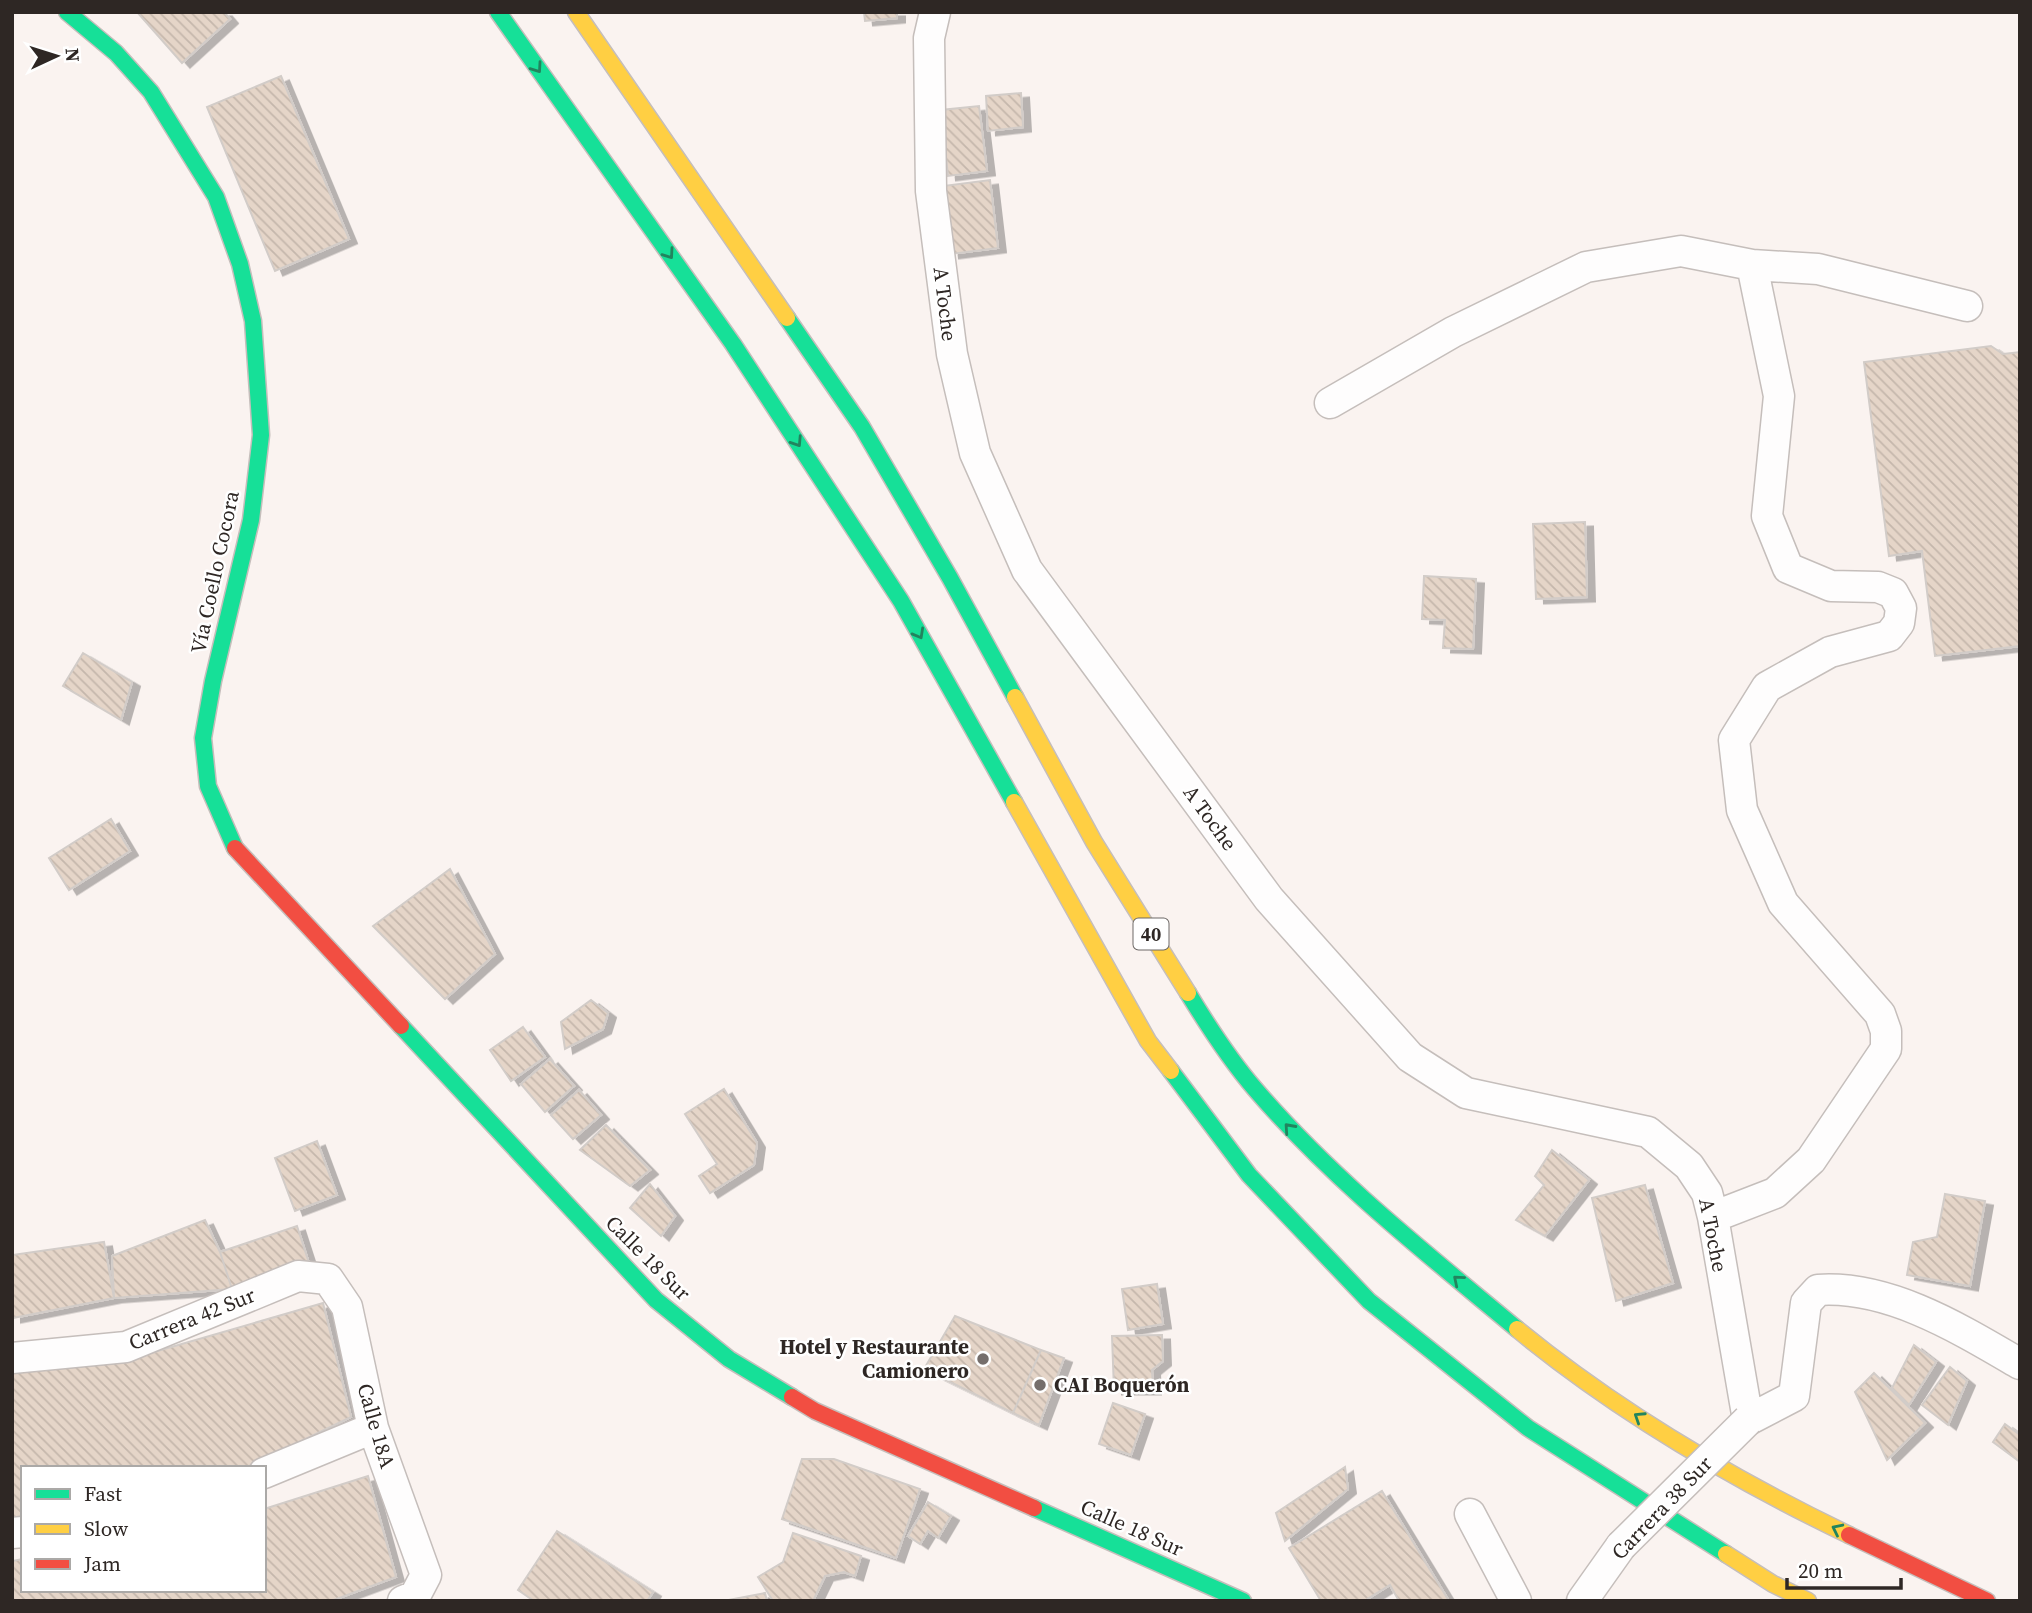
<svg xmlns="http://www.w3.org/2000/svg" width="2032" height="1613" viewBox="0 0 2032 1613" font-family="'Source Serif 4',serif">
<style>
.building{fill:url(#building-back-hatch);stroke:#d2ccc8;stroke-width:2;filter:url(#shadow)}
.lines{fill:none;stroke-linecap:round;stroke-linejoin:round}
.street-casing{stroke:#c5bebb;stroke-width:33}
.fast-casing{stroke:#c5bebb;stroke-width:19}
.slow-casing{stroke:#c5bebb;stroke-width:19}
.jam-casing{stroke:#c5bebb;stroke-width:19}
.street{stroke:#fefdfd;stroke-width:30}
.fast{stroke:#16e098;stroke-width:16}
.slow{stroke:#ffcf43;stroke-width:16}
.jam{stroke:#f24e42;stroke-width:16}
.street-bridge-casing{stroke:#c5bebb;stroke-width:33;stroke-linecap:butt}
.street-bridge{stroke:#fefdfd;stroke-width:30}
.oneway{stroke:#22845e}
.poi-dot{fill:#756e6b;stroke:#fff;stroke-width:2.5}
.labels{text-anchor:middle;stroke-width:5;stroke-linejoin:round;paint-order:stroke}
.shield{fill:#fff;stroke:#6d6866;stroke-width:2}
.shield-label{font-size:19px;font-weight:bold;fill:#2e2724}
.street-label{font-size:21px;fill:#2e2724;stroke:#fff}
.poi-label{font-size:21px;font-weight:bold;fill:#2e2724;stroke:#fff;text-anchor:end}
</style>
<defs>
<pattern id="building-back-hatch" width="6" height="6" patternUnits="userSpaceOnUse" patternTransform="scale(1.75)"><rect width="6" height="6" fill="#e5d5c8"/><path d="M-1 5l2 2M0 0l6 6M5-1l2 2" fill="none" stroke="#c5b7ac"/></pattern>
<filter id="shadow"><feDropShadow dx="8" dy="4.5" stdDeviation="0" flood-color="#0004"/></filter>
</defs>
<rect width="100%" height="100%" fill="#faf3f0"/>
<path class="building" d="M137 12H224L230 19 182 63Z
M864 12H897V18L865 21Z
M281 76 349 239 275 271 207 107Z
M1021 93 1023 127 988 131 986 96Z
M979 106 987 171 948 176 941 110Z
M990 180 998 248 951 254 943 186Z
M1991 346 2003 354 2020 352V646L1935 656 1922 551 1889 556 1864 362Z
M1585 522 1587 597 1536 599 1533 524Z
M1424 576 1476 579 1473 649 1443 648 1445 620 1422 619Z
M83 653 132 682 121 720 63 686Z
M111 819 130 851 69 890 49 858Z
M450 869 495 954 445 999 373 926Z
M591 1000 608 1013 603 1029 565 1049 561 1022Z
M523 1027 545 1057 511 1081 490 1050Z
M550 1059 574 1086 545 1112 521 1084Z
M724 1089 757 1143 754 1165 710 1193 699 1176 717 1164 685 1114Z
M579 1090 601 1115 573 1139 551 1115Z
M606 1125 650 1170 630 1186 580 1150Z
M317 1141 337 1195 295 1211 275 1158Z
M1552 1150 1589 1180 1545 1236 1516 1220 1544 1185 1535 1176Z
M650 1184 675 1216 661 1236 630 1208Z
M1645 1185 1673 1283 1616 1301 1592 1198Z
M1945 1194 1985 1201 1970 1286 1907 1275 1913 1242 1937 1237Z
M205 1220 220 1252 232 1289 114 1298 112 1256Z
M297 1226 309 1263 232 1289 220 1252Z
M104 1242 114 1298 13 1318 12 1255Z
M1157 1284 1163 1324 1128 1330 1122 1289Z
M323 1303 351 1417 246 1468H23V1516L12 1518V1372L123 1361Z
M955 1316 1041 1350 1013 1413 924 1369Z
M1162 1335 1163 1361 1152 1370 1153 1390H1114L1112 1336Z
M1914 1345 1936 1362 1909 1405 1892 1388Z
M1041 1350 1064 1358 1039 1425 1013 1413Z
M1950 1367 1967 1381 1948 1425 1922 1405Z
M1874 1373 1925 1423 1887 1460 1855 1392Z
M1113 1403 1145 1414 1131 1455 1099 1444Z
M2005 1424 2020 1435V1462L1993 1442Z
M802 1459H834L920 1489 896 1558 782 1519Z
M1345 1467 1348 1489 1285 1541 1276 1513Z
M368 1476 396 1577 331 1601H12V1561L23 1559V1590H264V1509Z
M1382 1491 1449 1601H1399L1390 1585 1364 1601H1321L1289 1548Z
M928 1502 951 1516 938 1538 928 1531 920 1544 908 1536Z
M557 1531 653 1592 647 1601H534L518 1590Z
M793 1533 861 1556 855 1576 844 1572 825 1576 813 1601H773L758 1577 783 1562Z
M765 1593 767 1601H728V1600Z"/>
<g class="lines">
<defs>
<path id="street" d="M935 12 929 38 931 191 952 354 975 453 1027 570 1269 899 1410 1057 1466 1093 1648 1132 1689 1166 1707 1193 1713 1217 1748 1420 1794 1396 1806 1303 1818 1290C1889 1285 1960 1329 2020 1364
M1330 403 1453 332 1586 267 1681 251 1752 265 1818 269 1967 306
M1713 1217 1775 1193 1811 1160 1886 1049V1031L1880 1014 1783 903 1742 810 1734 740 1767 687 1830 652 1889 636 1899 623 1901 608 1893 593 1878 587 1831 586 1788 568 1767 516 1779 396 1752 265
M12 1358 126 1347 298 1276 328 1279 347 1307 373 1428 426 1575 415 1596 403 1601
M264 1473 373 1428
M1470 1514 1516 1601
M12 1533 23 1532
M1582 1601 1621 1546"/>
<path id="fast" d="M67 12 116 53 151 92 216 197 240 264 253 321 261 435 251 520 213 681 203 738 208 786 235 848
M498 12 733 344 901 601 1014 802
M787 318 862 427 950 578 1015 697
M1188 993C1208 1026 1230 1060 1255 1089 1333 1180 1426 1253 1517 1329
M401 1026 656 1300 729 1359 792 1397
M1171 1071 1249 1175 1369 1301 1528 1428 1726 1554
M1034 1508 1243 1601"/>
<path id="slow" d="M576 12 787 318
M1015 697 1094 842 1188 993
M1014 802 1148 1041 1171 1071
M1517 1329C1617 1411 1733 1479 1849 1535
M1726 1554 1773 1584 1808 1601"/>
<path id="jam" d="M235 848 401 1026
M792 1397 815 1411 1034 1508
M1849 1535 1987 1601"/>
</defs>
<use href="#street" class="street-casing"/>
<use href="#fast" class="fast-casing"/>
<use href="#slow" class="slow-casing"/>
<use href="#jam" class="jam-casing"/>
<use href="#street" class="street"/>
<use href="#fast" class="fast"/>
<use href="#slow" class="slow"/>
<use href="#jam" class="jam"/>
<defs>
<path id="street-bridge" d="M1621 1546 1748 1420"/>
</defs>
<use href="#street-bridge" class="street-bridge-casing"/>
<use href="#street-bridge" class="street-bridge"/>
</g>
<defs><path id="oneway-chevron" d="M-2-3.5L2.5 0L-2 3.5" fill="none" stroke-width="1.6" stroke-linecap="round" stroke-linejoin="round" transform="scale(1.75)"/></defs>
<g class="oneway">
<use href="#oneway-chevron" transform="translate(537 68) rotate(55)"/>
<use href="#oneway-chevron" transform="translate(669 254) rotate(55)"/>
<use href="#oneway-chevron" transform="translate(797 442) rotate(57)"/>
<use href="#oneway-chevron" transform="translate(919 634) rotate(61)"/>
<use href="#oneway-chevron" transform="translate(1289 1128) rotate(-132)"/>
<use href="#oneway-chevron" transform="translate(1458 1280) rotate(-140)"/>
<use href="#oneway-chevron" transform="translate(1639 1417) rotate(-147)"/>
<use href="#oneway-chevron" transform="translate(1837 1529) rotate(-154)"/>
</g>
<g class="poi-dot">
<circle cx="983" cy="1359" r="7"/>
<circle cx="1040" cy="1385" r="7"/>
</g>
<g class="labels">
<rect class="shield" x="1133.5" y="918.5" width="35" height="31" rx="5"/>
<g class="shield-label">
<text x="1151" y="941">40</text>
</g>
<g class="street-label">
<text transform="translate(945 304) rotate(83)" y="7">A Toche</text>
<text transform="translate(215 572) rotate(-78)" y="7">Vía Coello Cocora</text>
<text transform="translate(1210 818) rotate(54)" y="7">A Toche</text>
<text transform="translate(1713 1235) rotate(79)" y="7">A Toche</text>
<text transform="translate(648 1258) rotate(45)" y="7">Calle 18 Sur</text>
<text transform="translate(192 1319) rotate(-22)" y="7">Carrera 42 Sur</text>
<text transform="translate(376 1426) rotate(74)" y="7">Calle 18A</text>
<text transform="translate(1662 1508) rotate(-46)" y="7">Carrera 38 Sur</text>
<text transform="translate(1132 1528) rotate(24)" y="7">Calle 18 Sur</text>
</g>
<g class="poi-label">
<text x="969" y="1354">Hotel y Restaurante<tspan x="969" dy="24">Camionero</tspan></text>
<text x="1054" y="1392" text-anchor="start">CAI Boquerón</text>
</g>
</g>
<rect width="2032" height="1613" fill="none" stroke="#2e2724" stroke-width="28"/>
<rect x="21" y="1466" width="245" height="126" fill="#ffffff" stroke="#aba9a7" stroke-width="2"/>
<rect x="35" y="1489" width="35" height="10" fill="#16e098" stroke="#aba9a7" stroke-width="2"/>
<text x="84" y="1501" font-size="21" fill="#2e2724">Fast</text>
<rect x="35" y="1524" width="35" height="10" fill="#ffcf43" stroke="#aba9a7" stroke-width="2"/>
<text x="84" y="1536" font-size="21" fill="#2e2724">Slow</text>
<rect x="35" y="1559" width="35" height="10" fill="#f24e42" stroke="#aba9a7" stroke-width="2"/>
<text x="84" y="1571" font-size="21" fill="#2e2724">Jam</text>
<g transform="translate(56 56) rotate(86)" stroke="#ffffff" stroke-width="5" paint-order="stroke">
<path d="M0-5L12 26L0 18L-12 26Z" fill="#2e2724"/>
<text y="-10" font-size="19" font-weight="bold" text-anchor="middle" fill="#2e2724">N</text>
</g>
<path d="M1787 1578v10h114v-10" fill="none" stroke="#2e2724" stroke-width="3.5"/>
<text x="1798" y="1578" font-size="21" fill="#2e2724" stroke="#ffffff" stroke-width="5" paint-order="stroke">20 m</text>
</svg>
